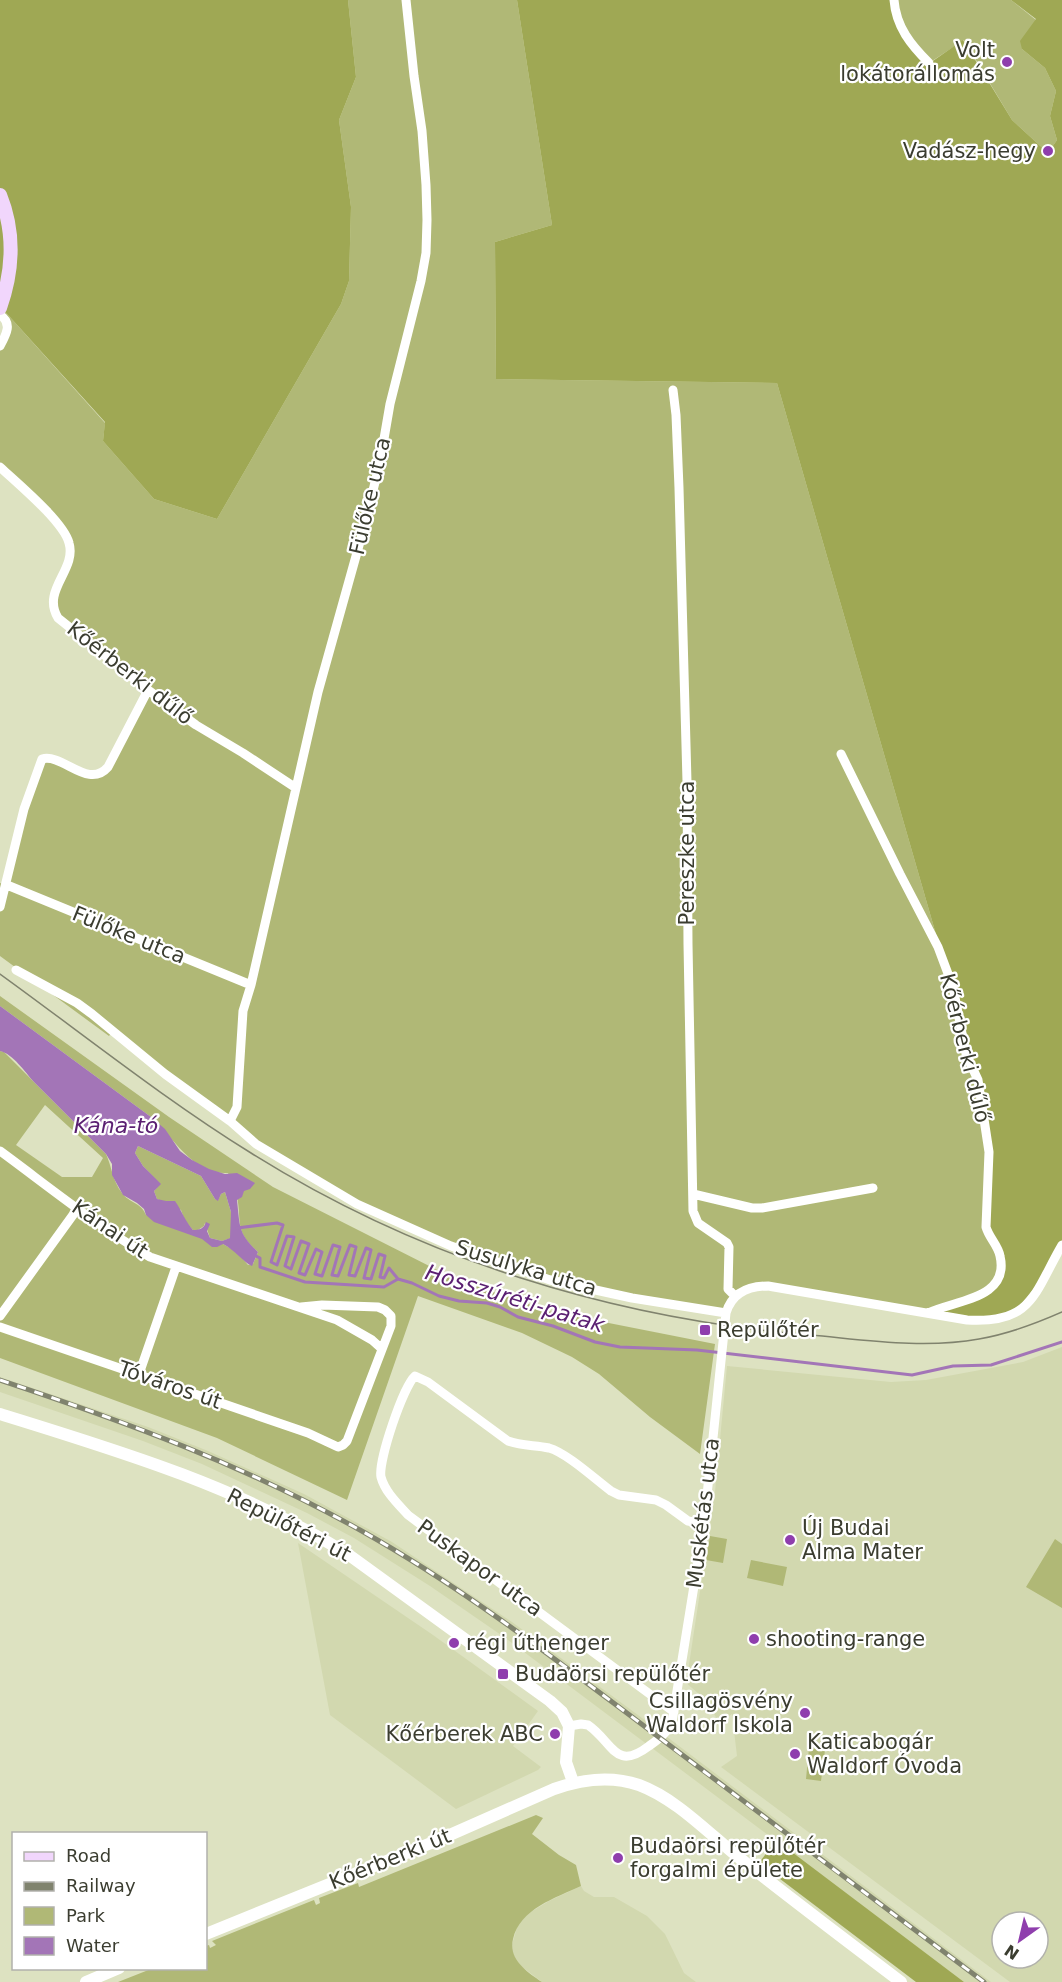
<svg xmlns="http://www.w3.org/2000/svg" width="1062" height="1982" viewBox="0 0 1062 1982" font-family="'DejaVu Sans',sans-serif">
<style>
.built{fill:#d2d8af;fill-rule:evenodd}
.green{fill:#b0b876;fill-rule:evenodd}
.forest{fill:#9fa854}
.water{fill:#a375b7;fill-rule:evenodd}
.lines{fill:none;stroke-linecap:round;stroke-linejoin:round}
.stream{stroke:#a375b7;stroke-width:3}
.street{stroke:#fff;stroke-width:9}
.secondary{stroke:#fff;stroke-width:12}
.primary{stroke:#f1d6fc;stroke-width:14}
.tram{stroke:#80836e;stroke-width:1.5}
.rail-casing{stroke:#80836e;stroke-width:5}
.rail{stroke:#fff;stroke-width:3;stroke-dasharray:9;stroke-linecap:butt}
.poi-dot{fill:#8f3ead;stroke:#fff;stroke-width:2}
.labels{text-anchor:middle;stroke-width:4.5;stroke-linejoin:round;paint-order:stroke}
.poi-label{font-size:21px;fill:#3b3d30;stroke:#fff;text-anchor:start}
.street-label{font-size:21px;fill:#3b3d30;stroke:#fff}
.water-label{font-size:22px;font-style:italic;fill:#5b2072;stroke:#fff}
</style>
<rect width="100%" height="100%" fill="#dde2c1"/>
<path class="built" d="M1062 1347V1982H1010L721 1767 737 1756 732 1714 719 1723 707 1701 684 1681 687 1678 715 1492 727 1366 891 1382 926 1380 1023 1362ZM1002 1922H1038V1958H1002Z
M0 1377 148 1427 208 1451 304 1494 392 1542 512 1622 646 1721 991 1982H964L504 1637 430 1586 354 1538 307 1513 202 1464 143 1441 0 1392Z
M298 1543 433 1635 538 1711 513 1746 541 1767 538 1770 456 1809 330 1715Z
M581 1886 584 1891 594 1897H614L647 1916 665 1934 684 1973 696 1982H542L517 1963 511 1948 518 1924 524 1916 549 1901Z"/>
<path class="green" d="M348 0H517L552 225 495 242 496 379 777 383 978 1080 1000 1255 994 1285 933 1310 750 1288 726 1313 689 1308 502 1264 357 1204 282 1160 112 1032 109 1036 0 956V883L6 885 42 759 71 768 104 772 148 690 53 609 69 559V541L0 467V346L5 335 1 307 105 423 103 441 154 499 217 519 341 304 349 281 351 207 339 120 356 77Z
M894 0H1011L1036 20 1022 49 1045 68 1056 91 1050 116 1057 140 1048 153 1012 120 964 40 929 63 914 48Z
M0 996 169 1117 273 1187 453 1278 548 1311 715 1344 700 1454 650 1417 599 1374 572 1357 522 1333 418 1296 347 1500 217 1438 0 1358V1051L4 1052 106 1154C112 1167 112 1180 122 1193 129 1203 141 1202 146 1215L223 1244 237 1252 248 1265 253 1264 258 1252C234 1231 242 1223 237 1196 236 1188 231 1180 228 1173 192 1175 174 1137 151 1117L0 1006ZM45 1105 103 1158 92 1177H62L16 1145Z
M138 1146 201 1176 215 1199 218 1200 221 1194 225 1192 231 1212V1238L222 1241 210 1238 205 1223 204 1226 198 1230H193L185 1221 181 1210 157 1199 154 1191 160 1184 143 1166 135 1153Z
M710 1536 727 1539 723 1563 706 1560Z
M1055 1539 1062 1544V1608L1026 1587Z
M751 1560 787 1567 783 1586 747 1578Z
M809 1748 825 1750 821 1781 806 1779Z
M536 1815 543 1818 532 1834 559 1855 576 1865 581 1886C555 1898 520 1909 513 1939 508 1959 527 1972 542 1982H118L151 1969 206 1968V1946L209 1945 210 1948 216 1945 212 1941 314 1900 316 1905 320 1903 319 1898 358 1883 359 1887Z"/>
<path class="forest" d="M0 0H348L356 77 339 120 351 207 349 281 341 304 217 519 154 499 103 441 105 422 0 306Z
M517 0H894L898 21 930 63 963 40 1012 120 1048 153 1057 140 1050 116 1056 91 1045 68 1022 49 1020 41 1036 19 1011 0H1062V1254L1017 1309 999 1316 978 1319 933 1310 994 1285 1002 1268 989 1238V1152L978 1080 777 383 496 379 495 242 552 225Z
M776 1840 964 1982H916L759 1863Z"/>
<path class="water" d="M0 1006 151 1117 165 1129 180 1151 192 1160 209 1169 225 1174 237 1173 255 1183 250 1189 244 1191 242 1197 237 1200C240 1227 238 1233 258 1252L252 1266C243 1262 235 1250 223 1244L217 1247H212L202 1239 154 1222 146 1215 144 1209 137 1203 123 1195 112 1175V1164L106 1154 34 1082C25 1072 13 1054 0 1051ZM138 1146 201 1176 215 1199 218 1201 221 1194 225 1192 231 1212 230 1238 222 1241 210 1238 207 1231 210 1224 206 1222C204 1229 199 1230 193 1230 185 1221 182 1211 175 1201H166L157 1199 154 1191 161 1184 143 1166 135 1153Z"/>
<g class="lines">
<path class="stream" d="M237 1228 277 1223 283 1225 271 1262 277 1265 287 1236 294 1237 285 1266 291 1269 301 1241 309 1244 299 1273 305 1275 316 1249 322 1252 315 1274 322 1276 333 1245 340 1247 332 1275 338 1276 350 1245 356 1247 349 1275 355 1276 366 1248 371 1250 364 1278 371 1279 379 1254 385 1256 380 1277 384 1278 389 1268 398 1279
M254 1255 260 1258V1267L305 1282 384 1287 398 1279 412 1283 439 1296 459 1301 487 1303 500 1307 518 1317 553 1326 595 1342 620 1347 697 1350 912 1375 953 1366 991 1365 1062 1342"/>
<path class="street" d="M894 0C896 27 911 45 929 63
M0 315C13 323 6 335 0 346
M673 390 676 415 679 488 687 782 688 944 693 1211 698 1223 727 1243 729 1247 728 1289 735 1296
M0 467C17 483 64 522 69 543 77 570 41 590 58 618L148 690 196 725 243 753 296 788
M841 754 900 874 938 947 953 987 966 1054 978 1080 989 1152 986 1227C989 1238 998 1245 1000 1256 1010 1299 955 1300 928 1313
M7 885 251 985
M0 907 24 809 42 759C63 753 88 790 108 767L148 690
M16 970 77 1003 92 1014 165 1074 230 1121 256 1144 357 1204 451 1246 550 1280 632 1298 726 1313
M230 1121 237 1107 243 1011 251 985 318 692 363 531 380 462 390 404 421 281 426 253 427 220 426 185 422 131 414 76 406 0
M0 1151C49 1187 97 1226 150 1257L337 1320 372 1340 382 1349
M693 1194 752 1208H762L873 1188
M0 1316 78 1208
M0 1327 308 1433 338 1447 343 1445 347 1441 391 1326V1316L385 1310 378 1307 322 1305 301 1307
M139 1374 176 1267
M674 1712 408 1515C398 1504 385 1492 381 1477 378 1461 403 1387 415 1376L428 1382 508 1441C521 1446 536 1445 549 1448 567 1453 596 1480 611 1491L619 1495 656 1500 666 1505 688 1521 704 1524
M569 1726 581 1724 588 1725C613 1742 615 1772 649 1746 659 1739 667 1733 672 1722L704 1524 726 1313C732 1293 748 1286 768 1286L967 1320C1033 1324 1034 1293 1062 1245"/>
<path class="secondary" d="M0 1414C120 1451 242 1488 349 1555L550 1701 562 1712 569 1726 566 1762 573 1782
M206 1934 436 1841 554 1789C582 1779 610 1775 639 1785 677 1799 710 1835 742 1860 794 1901 848 1942 901 1982
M86 1982 119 1968"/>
<path class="primary" d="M0 195C15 232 13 271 0 308"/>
<path class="tram" d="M0 974C83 1034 164 1099 251 1153 420 1259 613 1319 811 1335 866 1340 924 1349 979 1339 1008 1334 1035 1324 1062 1312"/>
<defs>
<path id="rail" d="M0 1380C126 1422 244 1465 360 1530 462 1587 555 1659 648 1729 760 1814 872 1898 984 1982"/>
</defs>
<use href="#rail" class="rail-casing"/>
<use href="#rail" class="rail"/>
</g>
<g class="poi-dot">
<circle cx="1007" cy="62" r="6"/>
<circle cx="1048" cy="151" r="6"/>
<rect x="699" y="1324" width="12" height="12" rx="3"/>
<circle cx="790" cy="1540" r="6"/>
<circle cx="754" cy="1639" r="6"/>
<circle cx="454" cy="1643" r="6"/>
<rect x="497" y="1668" width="12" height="12" rx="3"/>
<circle cx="805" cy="1713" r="6"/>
<circle cx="555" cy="1734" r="6"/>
<circle cx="795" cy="1754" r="6"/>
<circle cx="618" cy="1858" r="6"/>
</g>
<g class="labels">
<g class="poi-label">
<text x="995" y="57" text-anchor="end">Volt<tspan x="995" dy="24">lokátorállomás</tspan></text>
<text x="1036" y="158" text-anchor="end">Vadász-hegy</text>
<text x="717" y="1337">Repülőtér</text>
<text x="802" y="1535">Új Budai<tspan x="802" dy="24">Alma Mater</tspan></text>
<text x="766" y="1646">shooting-range</text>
<text x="466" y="1650">régi úthenger</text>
<text x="515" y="1681">Budaörsi repülőtér</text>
<text x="793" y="1708" text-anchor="end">Csillagösvény<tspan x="793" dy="24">Waldorf Iskola</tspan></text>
<text x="543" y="1741" text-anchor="end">Kőérberek ABC</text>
<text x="807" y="1749">Katicabogár<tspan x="807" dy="24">Waldorf Óvoda</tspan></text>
<text x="630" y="1853">Budaörsi repülőtér<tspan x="630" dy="24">forgalmi épülete</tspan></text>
</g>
<g class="street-label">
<text transform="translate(370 496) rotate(-77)" y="7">Fülőke utca</text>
<text transform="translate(130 673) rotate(38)" y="7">Kőérberki dűlő</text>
<text transform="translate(687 853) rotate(-90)" y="7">Pereszke utca</text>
<text transform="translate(129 935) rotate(22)" y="7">Fülőke utca</text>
<text transform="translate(965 1048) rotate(76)" y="7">Kőérberki dűlő</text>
<text transform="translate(110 1229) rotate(34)" y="7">Kánai út</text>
<text transform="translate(526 1268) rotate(17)" y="7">Susulyka utca</text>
<text transform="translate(170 1385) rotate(19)" y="7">Tóváros út</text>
<text transform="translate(703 1513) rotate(-83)" y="7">Muskétás utca</text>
<text transform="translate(289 1525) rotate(27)" y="7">Repülőtéri út</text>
<text transform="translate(480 1568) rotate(36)" y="7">Puskapor utca</text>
<text transform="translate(390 1859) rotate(-22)" y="7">Kőérberki út</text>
</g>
<g class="water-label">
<text x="116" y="1133">Kána-tó</text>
<text transform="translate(515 1298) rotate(17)" y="8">Hosszúréti-patak</text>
</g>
</g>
<rect x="12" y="1832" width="195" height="138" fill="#ffffff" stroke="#b1b1ac" stroke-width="1.5"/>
<rect x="24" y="1852" width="30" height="9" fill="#f1d6fc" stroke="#b1b1ac" stroke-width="1.5"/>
<text x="66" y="1862" font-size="18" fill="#3b3d30">Road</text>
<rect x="24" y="1882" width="30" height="9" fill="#80836e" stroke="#b1b1ac" stroke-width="1.5"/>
<text x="66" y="1892" font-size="18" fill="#3b3d30">Railway</text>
<rect x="24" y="1907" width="30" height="18" fill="#b0b876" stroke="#b1b1ac" stroke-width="1.5"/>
<text x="66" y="1922" font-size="18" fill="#3b3d30">Park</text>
<rect x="24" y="1937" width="30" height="18" fill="#a375b7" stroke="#b1b1ac" stroke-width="1.5"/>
<text x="66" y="1952" font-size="18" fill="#3b3d30">Water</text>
<g transform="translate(1020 1940) rotate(214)"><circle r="28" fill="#ffffff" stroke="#b1b1ac" stroke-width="1.5"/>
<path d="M0-4.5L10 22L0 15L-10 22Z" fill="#8f3ead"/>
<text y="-9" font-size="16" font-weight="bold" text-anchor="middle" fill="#3b3d30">N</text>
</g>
</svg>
